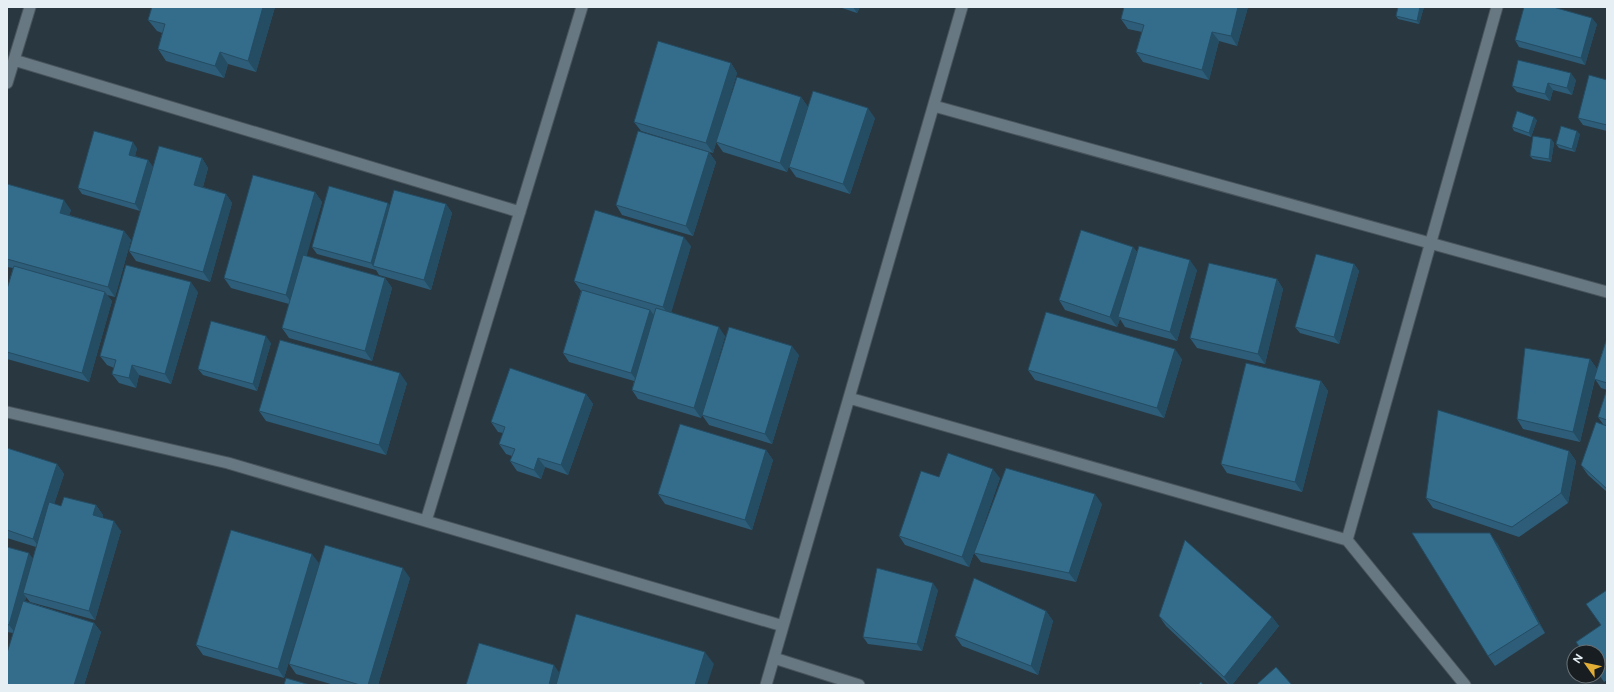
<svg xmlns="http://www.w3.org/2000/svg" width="1614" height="692" viewBox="0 0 1614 692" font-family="Figtree,sans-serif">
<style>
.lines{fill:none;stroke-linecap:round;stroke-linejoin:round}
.minor-casing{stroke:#48545c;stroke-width:13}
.minor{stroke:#687882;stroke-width:11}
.wall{fill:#2d5d78}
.shaded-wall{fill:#244c62}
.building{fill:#346c8c;stroke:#244c62}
</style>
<rect width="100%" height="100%" fill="#293740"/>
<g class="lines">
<defs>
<path id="minor" d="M14 60 520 212
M7 83 30 7
M934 106 1607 292
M849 398 1347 540 1465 685
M7 412 228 463 783 626
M426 521 582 7
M1347 540 1497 7
M774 658 859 685
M766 685 962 7"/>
</defs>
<use href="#minor" class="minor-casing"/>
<use href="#minor" class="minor"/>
</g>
<path class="wall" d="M152 7H275L256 72 228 64 224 78 166 61 158 49 162 33 157 31 148 20Z
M839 7H860L857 13Z
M1248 7 1237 46 1219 41 1209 80 1143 62 1136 52 1142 32 1128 29 1121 19Z
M1424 7 1419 24 1398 19 1396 16Z
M1597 24 1585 65 1519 47 1515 40Z
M731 63 737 73 713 153 641 131 634 122Z
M1576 80 1572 95 1553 90 1550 101 1517 92 1512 86Z
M1607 80V131L1583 125 1578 118Z
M801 97 808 107 787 172 723 152 716 142Z
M875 118 850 194 796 177 789 167Z
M1537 120 1531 137 1514 131 1512 127Z
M1580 134 1575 152 1559 148 1556 144Z
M1551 139 1554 143 1551 162 1533 159 1530 156Z
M137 148 135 156 148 160 153 167 140 211 82 194 78 188Z
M709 152 716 162 693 236 622 215 616 205Z
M202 158 208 168 203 187 226 194 232 203 210 282 136 261 129 251Z
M7 184 71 210 69 215 124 231 131 240 115 297 107 295 112 301 89 382 7 359V289L13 268 7 267Z
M315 192 322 202 306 256 385 278 392 288 372 361 289 338 282 328 289 304 231 288 224 278Z
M446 204 452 213 431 290 379 275 376 270 317 254 312 247 390 205Z
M691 246 671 312 725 336 701 418 638 399 632 390 634 381 569 362 563 353 581 291 574 281Z
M1133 247 1137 252 1197 270 1177 341 1125 327 1120 319 1117 327 1065 310 1059 300Z
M1354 264 1359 271 1339 344 1300 333 1295 327Z
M1277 279 1283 289 1265 364 1197 348 1190 338Z
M198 292 171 384 139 375 136 388 119 383 112 374 114 368 107 365 100 356Z
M1607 338V492L1588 475 1581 465 1603 424 1598 417 1607 390 1601 388 1595 379 1580 442 1523 429 1517 419 1590 359 1597 369Z
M271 343 257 391 203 375 198 369Z
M799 355 772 444 709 425 702 415Z
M1182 359 1164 418 1035 380 1028 370Z
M1321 381 1328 391 1302 492 1227 473 1221 464Z
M407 383 386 455 266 421 259 411Z
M586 394 593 404 568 475 545 467 541 479 517 471 510 461 512 456 506 454 499 444 503 433 498 432 491 422Z
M7 448 57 464 64 474 54 504 61 506 96 505 103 515 102 518 121 531 95 620 30 602 26 597 25 601 94 623 101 632 84 685H7L13 633 7 632V547L33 559 36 547 7 538Z
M766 450 773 460 752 530 665 504 658 494Z
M1569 451 1576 461 1568 503 1519 537 1433 508 1426 498Z
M939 477 1000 478 969 567 905 545 899 536Z
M1102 504 1076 582 981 562 974 553Z
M1497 543 1545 633 1495 666 1488 656Z
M319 563 284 678 203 655 196 645Z
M410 578 378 685H334L296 674 289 664Z
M938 590 922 651 868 644 863 637Z
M1607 590V680L1604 682 1598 673V652L1601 625Z
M1046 611 1053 621 1038 675 962 646 955 636Z
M1159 616 1272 617 1279 626 1232 685H1229L1166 626Z"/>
<path class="shaded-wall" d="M263 7H275L256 72 248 61Z
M853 7H860L857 13Z
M1238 7H1248L1237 46 1231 36Z
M1420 7H1424L1419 24 1417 21Z
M1592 18 1597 24 1585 65 1581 58Z
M1212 32 1219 41 1209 80 1202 70Z
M220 52 228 64 224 78 215 66Z
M731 63 737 73 713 153 706 143Z
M1571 73 1576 80 1572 95 1567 88Z
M1548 83 1553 90 1550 101 1545 94Z
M801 97 808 107 787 172 780 163Z
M868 108 875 118 850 194 843 184Z
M1534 117 1537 120 1531 137 1529 133Z
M1577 131 1580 134 1575 152 1572 149Z
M1551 139 1554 143 1551 162 1549 159Z
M133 142 137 148 134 162 129 155Z
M709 152 716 162 693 236 686 226Z
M202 158 208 168 201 194 194 185Z
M148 160 153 167 140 211 135 204Z
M315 192 322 202 293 305 286 295Z
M226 194 232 203 210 282 203 272Z
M64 200 71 210 67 222 60 213Z
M388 203 393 210 373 266 376 270 371 263Z
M446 204 452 213 431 290 424 280Z
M124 231 131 240 115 297 108 287Z
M684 237 691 246 670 317 663 307Z
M1133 247 1140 256 1118 317 1120 319 1117 327 1110 317Z
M1190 260 1197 270 1177 341 1170 332Z
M1354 264 1359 271 1339 344 1334 337Z
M385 278 392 288 372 361 365 351Z
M1277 279 1283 289 1265 364 1258 354Z
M191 282 198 292 171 384 165 374Z
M105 292 112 301 89 382 82 373Z
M650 310 657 319 638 382 631 373Z
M719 327 725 336 701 418 694 408Z
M266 336 271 343 257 391 253 384Z
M792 346 799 355 772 444 765 434Z
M1175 349 1182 359 1164 418 1157 408Z
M1590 359 1597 369 1580 442 1573 432Z
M132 365 139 375 136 388 129 378Z
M400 373 407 383 386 455 379 445Z
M1321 381 1328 391 1302 492 1295 482Z
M586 394 593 404 568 475 561 465Z
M766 450 773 460 752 530 745 520Z
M1569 451 1576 461 1568 503 1561 493Z
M538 458 545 467 541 479 534 470Z
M57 464 64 474 40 548 33 539Z
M993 469 1000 478 969 567 962 557Z
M1095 494 1102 504 1076 582 1069 573Z
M96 505 103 515 100 525 93 515Z
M114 521 121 531 95 620 89 611Z
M1490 533 1497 543 1545 633 1539 624Z
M29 553 36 563 23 593 26 597 16 634 9 625Z
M312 554 319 563 284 678 278 669Z
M403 568 410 578 378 685H368Z
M933 583 938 590 922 651 917 644Z
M1046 611 1053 621 1038 675 1031 666Z
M1272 617 1279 626 1232 685H1230L1224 677Z
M94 623 101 632 84 685H74Z
M705 652 714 664 707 685H695Z
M554 665 561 675 558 685H549Z"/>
<path class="building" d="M152 7H263L248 61 220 52 215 66 158 49 165 24 148 20Z
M1124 7H1238L1231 36 1212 32 1202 70 1136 52 1144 25 1121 19Z
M1398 7H1420L1417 21 1396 16Z
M1524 7H1553L1592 18 1581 58 1515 40Z
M658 41 731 63 706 143 634 122Z
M1518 60 1571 73 1567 88 1548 83 1545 94 1512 86Z
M1589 75 1607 80V125L1578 118Z
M737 77 801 97 780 163 716 142Z
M813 91 868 108 843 184 789 167Z
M1517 111 1534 117 1529 133 1512 127Z
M1561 126 1577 131 1572 149 1556 144Z
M94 131 133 142 129 155 148 160 135 204 78 188Z
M638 131 709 152 686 226 616 205Z
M1533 136 1551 139 1549 159 1530 156Z
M159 146 202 158 194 185 226 194 203 272 129 251Z
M253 175 315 192 286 295 224 278Z
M7 184 64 200 60 213 124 231 108 287 7 259Z
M329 186 388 203 371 263 312 247Z
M394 190 446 204 424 280 373 266Z
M595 210 684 237 663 307 574 281Z
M1081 230 1133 247 1110 317 1059 300Z
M1139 246 1190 260 1170 332 1118 317Z
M1316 254 1354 264 1334 337 1295 327Z
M303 255 385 278 365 351 282 328Z
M1209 263 1277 279 1258 354 1190 338Z
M126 265 191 282 165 374 132 365 129 378 112 374 116 360 100 356Z
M14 266 105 292 82 373 7 352V289Z
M582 290 650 310 631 373 563 353Z
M656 308 719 327 694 408 632 390Z
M1046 312 1175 349 1157 408 1028 370Z
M211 321 266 336 253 384 198 369Z
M729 327 792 346 765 434 702 415Z
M1607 338V383L1594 379Z
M280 340 400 373 379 445 259 411Z
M1525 348 1590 359 1573 432 1517 419Z
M1246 363 1321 381 1295 482 1221 464Z
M510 368 586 394 561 465 538 458 534 470 510 461 515 449 499 444 505 427 491 422Z
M1607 389V420L1598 417Z
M1438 410 1569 451 1561 493 1512 527 1426 498Z
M1596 422 1607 426V489L1581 465Z
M680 424 766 450 745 520 658 494Z
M7 448 57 464 33 539 7 530Z
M948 453 993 469 962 557 899 536 921 471 939 477Z
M1006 468 1095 494 1069 573 974 553Z
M64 497 96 505 93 515 114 521 89 611 23 593 49 502 61 506Z
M231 530 312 554 278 669 196 645Z
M1412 533H1490L1539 624 1488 656Z
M1185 540 1272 617 1224 677 1159 616Z
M325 545 403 568 368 685H360L289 664Z
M7 547 29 553 9 625 7 624Z
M877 568 933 583 917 644 863 637Z
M974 578 1046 611 1031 666 955 636Z
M1607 590V665L1598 672V652H1583L1576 642 1601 625 1586 604Z
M23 601 94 623 74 685H7V653Z
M576 614 705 652 695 685H556Z
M479 643 554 665 549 685H466Z
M1276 667 1292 685H1256Z
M286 678 310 685H284Z
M1201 682 1203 685H1198Z"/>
<rect width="1614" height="692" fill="none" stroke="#e6eff4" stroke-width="16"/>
<g transform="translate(1586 664) rotate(303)"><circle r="19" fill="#171d21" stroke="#6a7175"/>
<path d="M0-3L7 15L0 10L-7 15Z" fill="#e3ae35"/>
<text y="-6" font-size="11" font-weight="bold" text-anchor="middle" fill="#e6eff4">N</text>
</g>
</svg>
